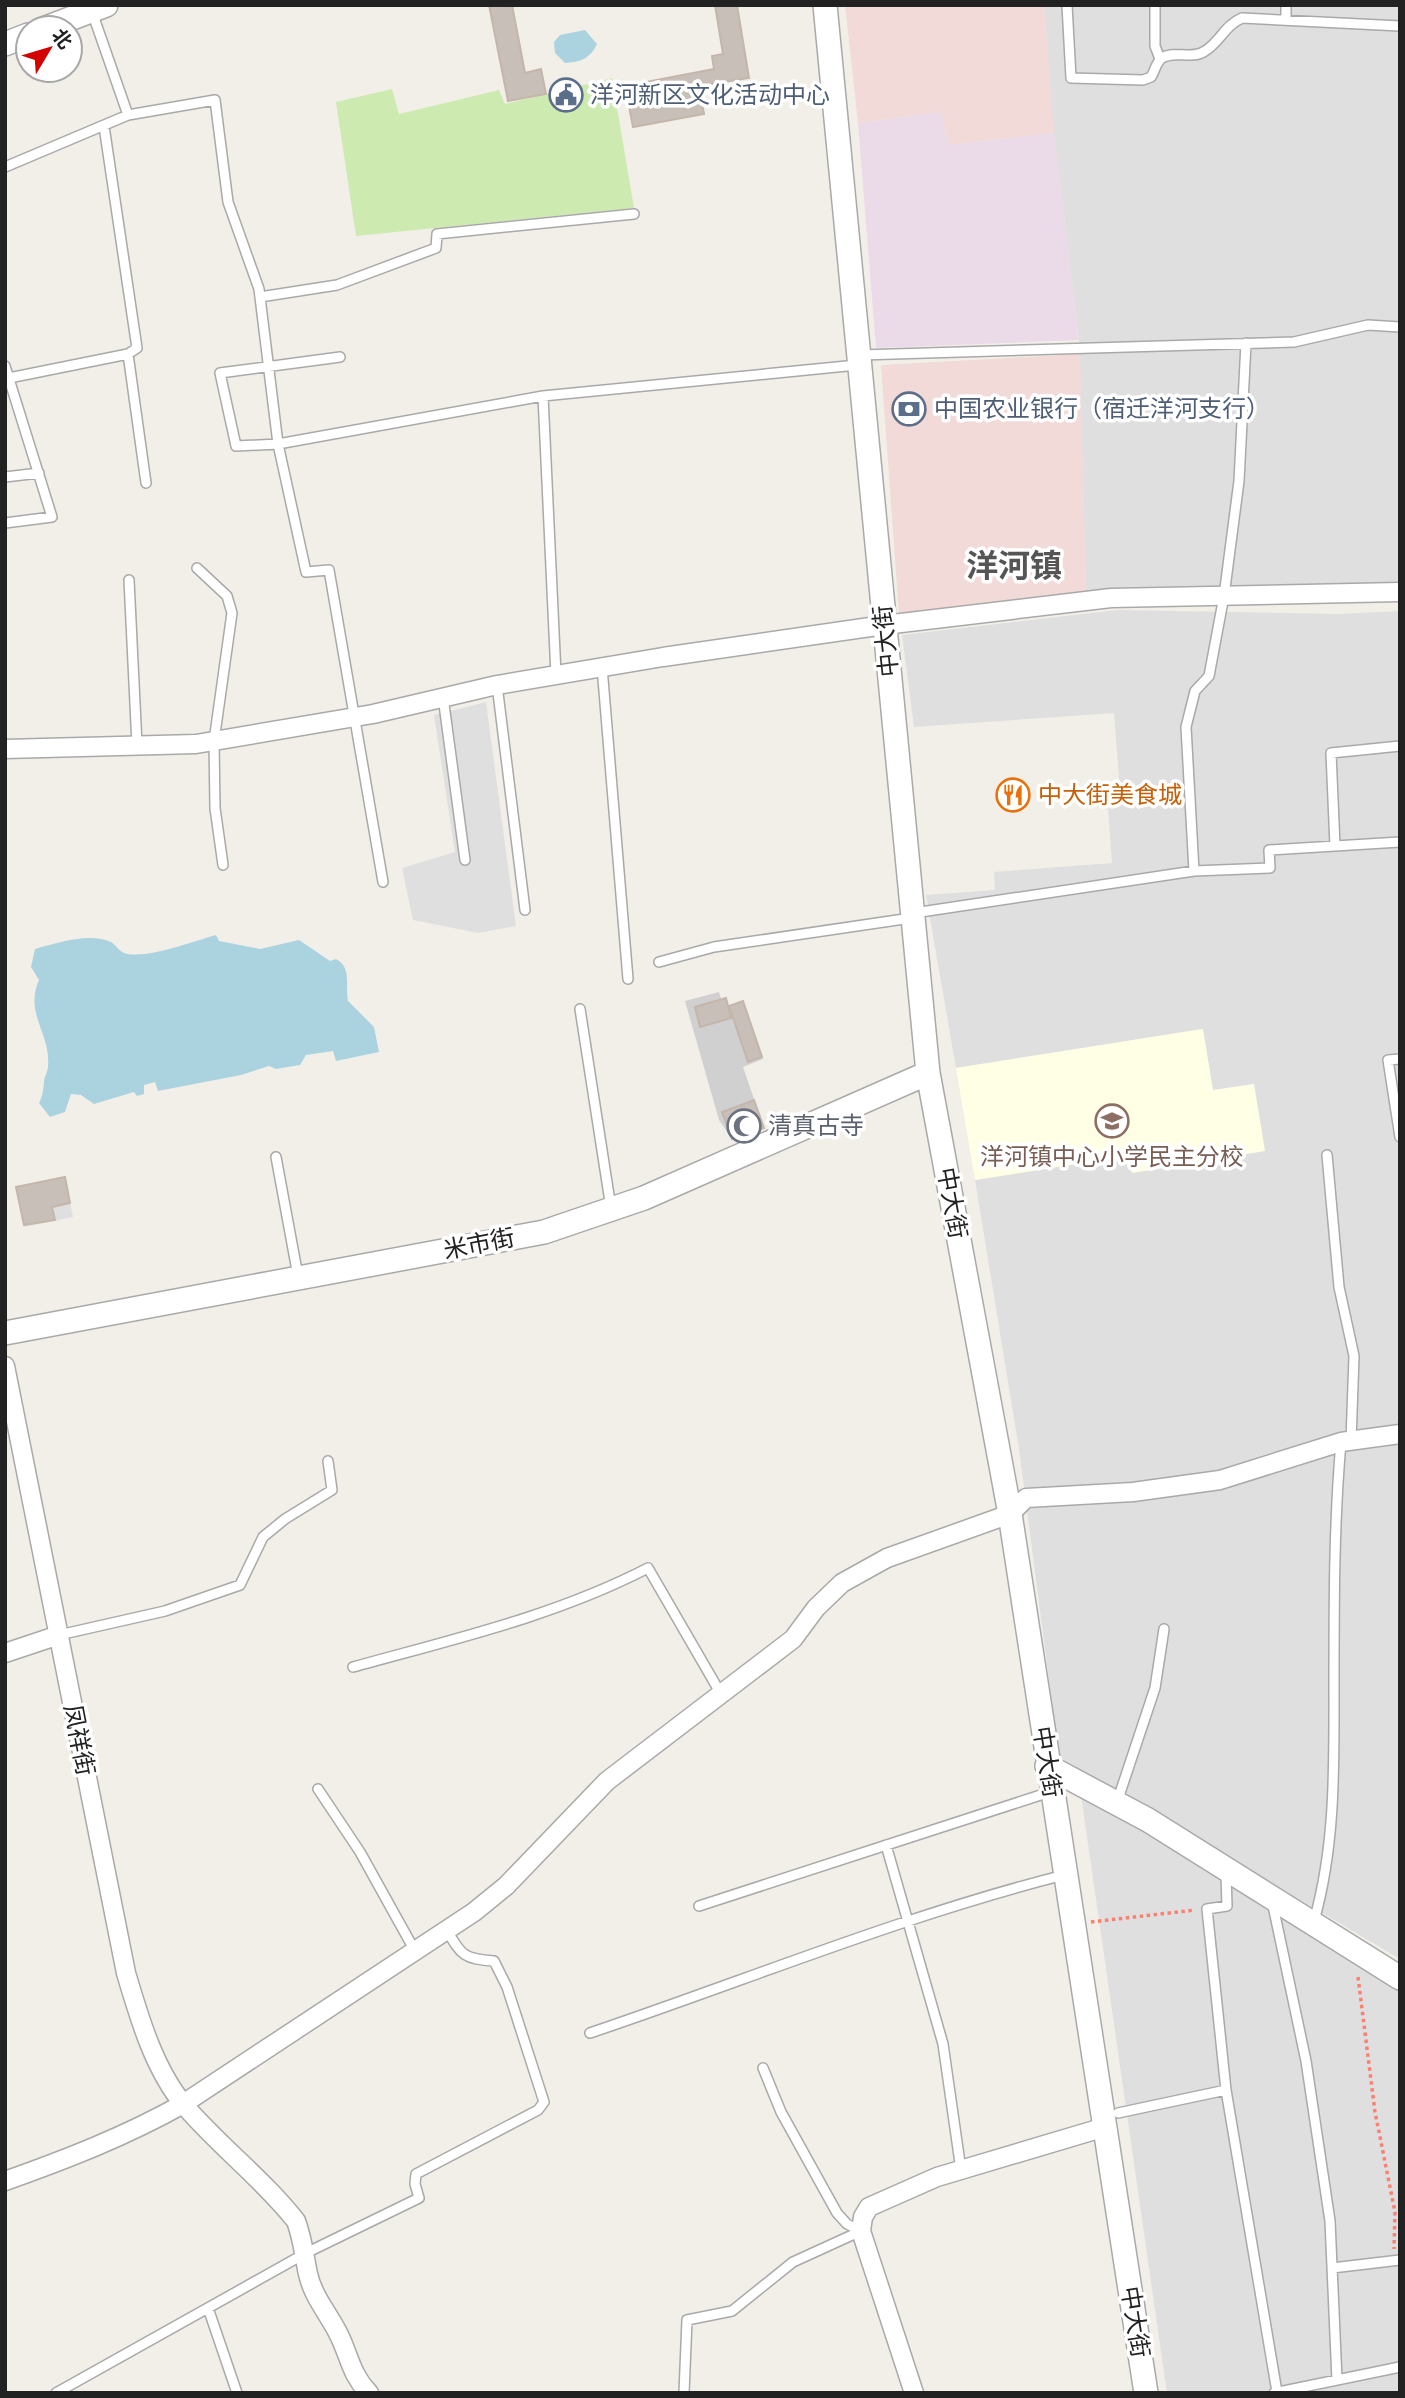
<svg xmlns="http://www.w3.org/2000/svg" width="1405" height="2398" viewBox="0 0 1405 2398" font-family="Quicksand,'Noto Sans SC',sans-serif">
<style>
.residential{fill:#e0dfdf}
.commercial{fill:#f2dad9}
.industrial{fill:#ebdbe8}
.education{fill:#ffffe5}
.religious{fill:#d0d0d0}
.grass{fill:#cdebb0}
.water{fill:#aad3df}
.building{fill:#c7bfb8;stroke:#c4b6ab;stroke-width:2}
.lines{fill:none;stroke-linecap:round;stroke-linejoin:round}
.service-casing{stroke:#a9a9a9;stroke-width:12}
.minor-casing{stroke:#a9a9a9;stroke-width:21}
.tertiary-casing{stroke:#a9a9a9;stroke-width:26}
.path{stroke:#fa8072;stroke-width:3.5;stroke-dasharray:3.5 3.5;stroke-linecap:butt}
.service{stroke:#fff;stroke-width:9}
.minor{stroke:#fff;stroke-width:18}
.tertiary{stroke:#fff;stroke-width:23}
.labels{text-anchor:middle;stroke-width:7;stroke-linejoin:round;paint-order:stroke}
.service-label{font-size:24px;fill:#4e5e75;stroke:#fff;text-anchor:start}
.street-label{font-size:24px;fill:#222;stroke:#fff}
.food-label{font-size:24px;fill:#c56008;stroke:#fff;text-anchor:start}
.worship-label{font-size:24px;fill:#5b616d;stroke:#fff;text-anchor:start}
.education-label{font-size:24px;fill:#785e54;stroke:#fff}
.district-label{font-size:32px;font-weight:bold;fill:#555;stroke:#fff}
</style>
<rect width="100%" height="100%" fill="#f2efe9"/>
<path class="residential" d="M1044 5H1400V584L1086 593 1079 340 1053 127Z
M1118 610 1338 614 1400 611V1959L1059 1757 1019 1449 975 1180 1129 1156 1132 1172 1254 1084 1213 1091 1202 1029 956 1068 926 895 995 890 994 872 1112 863 1107 793 1120 792 1114 713 914 727 902 635Z
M486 702 516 926 478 933 413 920 402 868 455 852 434 715Z
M65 1177 73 1217 24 1227 16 1186Z
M1081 1795 1113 1811 1400 1989V2393H1167Z"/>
<path class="commercial" d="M845 5H1044L1054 133 948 145 941 112 858 123Z
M1080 354 1086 593 899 614 881 365Z"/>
<path class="industrial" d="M941 112 948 145 1054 133 1079 340 876 348 858 123Z"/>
<path class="education" d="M1203 1029 1213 1090 1254 1084 1265 1151 1132 1173 1128 1156 975 1180 956 1068Z"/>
<path class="religious" d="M719 992 721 999 726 998 728 1006 743 1001 763 1059 743 1067 764 1128 732 1139 719 1120 685 1001Z"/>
<path class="grass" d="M612 78 634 208 356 236 336 102 392 89 399 114 499 90 505 104Z"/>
<path class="water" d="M585 30 597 44C590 59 580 62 565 63L555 53 554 42 560 35Z
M216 935 219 941 260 949 299 940 330 961 336 959C352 967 345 985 348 1001L374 1027 379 1052 336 1061 333 1051 306 1055 300 1065 276 1069 269 1066 241 1075 158 1091 155 1082 144 1085V1094L137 1096 134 1092 94 1104 81 1095 71 1094 65 1112 50 1117 39 1103C43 1095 43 1091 44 1082 44 1077 48 1072 48 1066 51 1033 24 1014 39 980L31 967 35 949C56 943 90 932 111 942 116 945 119 951 124 953 145 960 194 941 216 935Z"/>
<path class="building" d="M489 5H512L525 73 541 69 546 94 508 101Z
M715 5H737L749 78 699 86 704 114 633 127 625 86 714 69 712 56 723 54Z
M726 998 731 1018 700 1027 695 1007Z
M743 1001 762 1057 748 1062 729 1006Z
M754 1100 764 1128 732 1139 722 1112Z
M65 1177 70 1203 52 1207 55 1220 24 1225 16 1187Z"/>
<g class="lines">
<defs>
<path id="service" d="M1067 5 1071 78 1143 80 1151 77C1155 71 1156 62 1162 58 1174 50 1192 60 1205 51 1220 42 1225 25 1242 18L1400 26
M1155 6V46L1160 59
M92 12 128 115 215 100 228 202 259 289 278 444 306 572 329 570 383 882
M1286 19V5
M5 167 128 115
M260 297 337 285 436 248 437 234 634 214
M128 354 146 483
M860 355 1294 342 1368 325 1400 327
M340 357 220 373 236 446 278 444 543 396 857 365
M5 366 52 517 5 523
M9 378 128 354 137 348 104 126
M543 396 556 675
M5 477 39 473
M197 568 227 596 232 613 214 741 215 808 223 865
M129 580 137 745
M602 667 628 979
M497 685 525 910
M443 697 465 860
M1335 846 1331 753 1400 746
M1194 871 1186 727 1195 691 1209 676 1224 596 1239 481 1246 343
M914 913 1194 871 1270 868 1269 850 1400 842
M659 962 714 947 911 918
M580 1009 611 1208
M1400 1059 1388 1060 1400 1137
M1327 1155 1339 1287 1354 1356 1351 1441
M276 1157 298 1276
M59 1635 165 1611 240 1585 263 1537 285 1519 332 1490 328 1461
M353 1667C454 1639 555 1616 648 1568L721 1694
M318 1789 360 1852 415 1951
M1117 1802 1155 1688 1164 1629
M886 1845 943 2044 961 2170
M1226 1873 1227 1906 1207 1909 1226 2090 1277 2392
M1272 1901 1306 2061 1330 2221 1337 2380
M699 1906 1050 1792
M1314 1921C1336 1844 1334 1763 1334 1683 1334 1602 1334 1522 1341 1442
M590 2033C747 1980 902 1916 1064 1875
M763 2068 781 2112 837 2213 847 2224 861 2231
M1118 2113 1226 2090
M1332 2268 1400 2260
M208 2308 237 2393
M56 2393 306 2253 419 2198 415 2184 416 2174 538 2110 544 2102 507 1987 494 1961C465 1959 461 1956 447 1930
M684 2393 687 2320 732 2311 793 2262 861 2231
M1274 2393 1400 2367"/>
<path id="minor" d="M5 749 196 744 373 714 497 685 663 657 884 625 1111 598 1400 592
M5 1366 126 1973C139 2017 154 2069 184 2105 219 2146 263 2179 296 2221 303 2240 304 2255 308 2274 313 2296 327 2312 337 2331 349 2353 350 2374 369 2393
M5 1653 59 1635
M5 2181C67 2159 126 2136 183 2104L474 1912 506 1886 607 1781 793 1639 816 1608 842 1583 887 1558 1010 1514 1026 1498 1133 1492 1220 1480 1341 1442 1400 1434
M914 2393 861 2231 863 2217 869 2207 937 2177 1105 2127"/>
<path id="tertiary" d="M825 5 928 1073 1010 1514 1146 2393
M46 28 106 5
M5 44 28 35
M5 1333 544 1232 644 1198 928 1073
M1047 1766 1148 1820 1400 1978"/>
</defs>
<use href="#service" class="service-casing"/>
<use href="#minor" class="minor-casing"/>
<use href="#tertiary" class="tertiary-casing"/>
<path class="path" d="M1091 1922 1195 1910
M1358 1977 1375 2112 1395 2212 1394 2249"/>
<use href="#service" class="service"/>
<use href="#minor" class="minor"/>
<use href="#tertiary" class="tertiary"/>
</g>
<defs>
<symbol id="civic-ring" viewBox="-11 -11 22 22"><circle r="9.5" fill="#fff" stroke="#5c6f8a" stroke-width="1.5"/><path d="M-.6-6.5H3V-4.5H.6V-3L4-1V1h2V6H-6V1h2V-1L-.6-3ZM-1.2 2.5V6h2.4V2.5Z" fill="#5c6f8a"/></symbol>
<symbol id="bank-ring" viewBox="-11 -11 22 22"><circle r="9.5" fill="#fff" stroke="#5c6f8a" stroke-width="1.5"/><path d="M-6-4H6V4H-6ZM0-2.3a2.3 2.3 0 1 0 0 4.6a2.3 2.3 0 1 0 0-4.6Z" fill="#5c6f8a"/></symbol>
<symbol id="restaurant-ring" viewBox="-11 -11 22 22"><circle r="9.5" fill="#fff" stroke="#e8710a" stroke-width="1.5"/><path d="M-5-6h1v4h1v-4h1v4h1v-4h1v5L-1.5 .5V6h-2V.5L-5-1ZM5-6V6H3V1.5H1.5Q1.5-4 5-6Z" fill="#e8710a"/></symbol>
<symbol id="school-ring" viewBox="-11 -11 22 22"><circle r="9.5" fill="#fff" stroke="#8d6e63" stroke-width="1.5"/><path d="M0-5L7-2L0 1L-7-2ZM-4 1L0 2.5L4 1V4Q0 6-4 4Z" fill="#8d6e63"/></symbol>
<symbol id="mosque-ring" viewBox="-11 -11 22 22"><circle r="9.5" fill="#fff" stroke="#6b7280" stroke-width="1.5"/><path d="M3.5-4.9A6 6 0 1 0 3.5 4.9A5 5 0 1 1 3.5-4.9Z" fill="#6b7280"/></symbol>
</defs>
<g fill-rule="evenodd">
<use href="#civic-ring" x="547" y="76" width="38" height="38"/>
<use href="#bank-ring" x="890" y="390" width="38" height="38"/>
<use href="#restaurant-ring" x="994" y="776" width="38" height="38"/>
<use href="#school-ring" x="1093" y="1102" width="38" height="38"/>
<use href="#mosque-ring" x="725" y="1107" width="38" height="38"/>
</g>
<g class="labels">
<g class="service-label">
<text x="590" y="103">洋河新区文化活动中心</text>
<text x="934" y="417">中国农业银行（宿迁洋河支行）</text>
</g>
<g class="street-label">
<text transform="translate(886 641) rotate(-96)" y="8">中大街</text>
<text transform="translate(952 1203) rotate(80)" y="8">中大街</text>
<text transform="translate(479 1244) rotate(-11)" y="8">米市街</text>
<text transform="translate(79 1740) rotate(79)" y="8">凤祥街</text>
<text transform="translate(1047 1762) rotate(81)" y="8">中大街</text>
<text transform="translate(1135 2322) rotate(81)" y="8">中大街</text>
</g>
<g class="food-label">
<text x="1038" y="803">中大街美食城</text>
</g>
<g class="worship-label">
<text x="768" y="1134">清真古寺</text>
</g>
<g class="education-label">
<text x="1112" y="1165">洋河镇中心小学民主分校</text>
</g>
<g class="district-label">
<text x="1014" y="577">洋河镇</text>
</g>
</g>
<rect width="1405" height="2398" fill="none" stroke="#222222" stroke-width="14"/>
<g transform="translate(49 49) rotate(52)"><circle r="33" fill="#ffffff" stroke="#a7a7a7" stroke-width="2"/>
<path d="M0-5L12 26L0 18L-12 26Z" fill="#d40000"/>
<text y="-10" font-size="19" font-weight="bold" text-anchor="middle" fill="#222222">北</text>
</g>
</svg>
